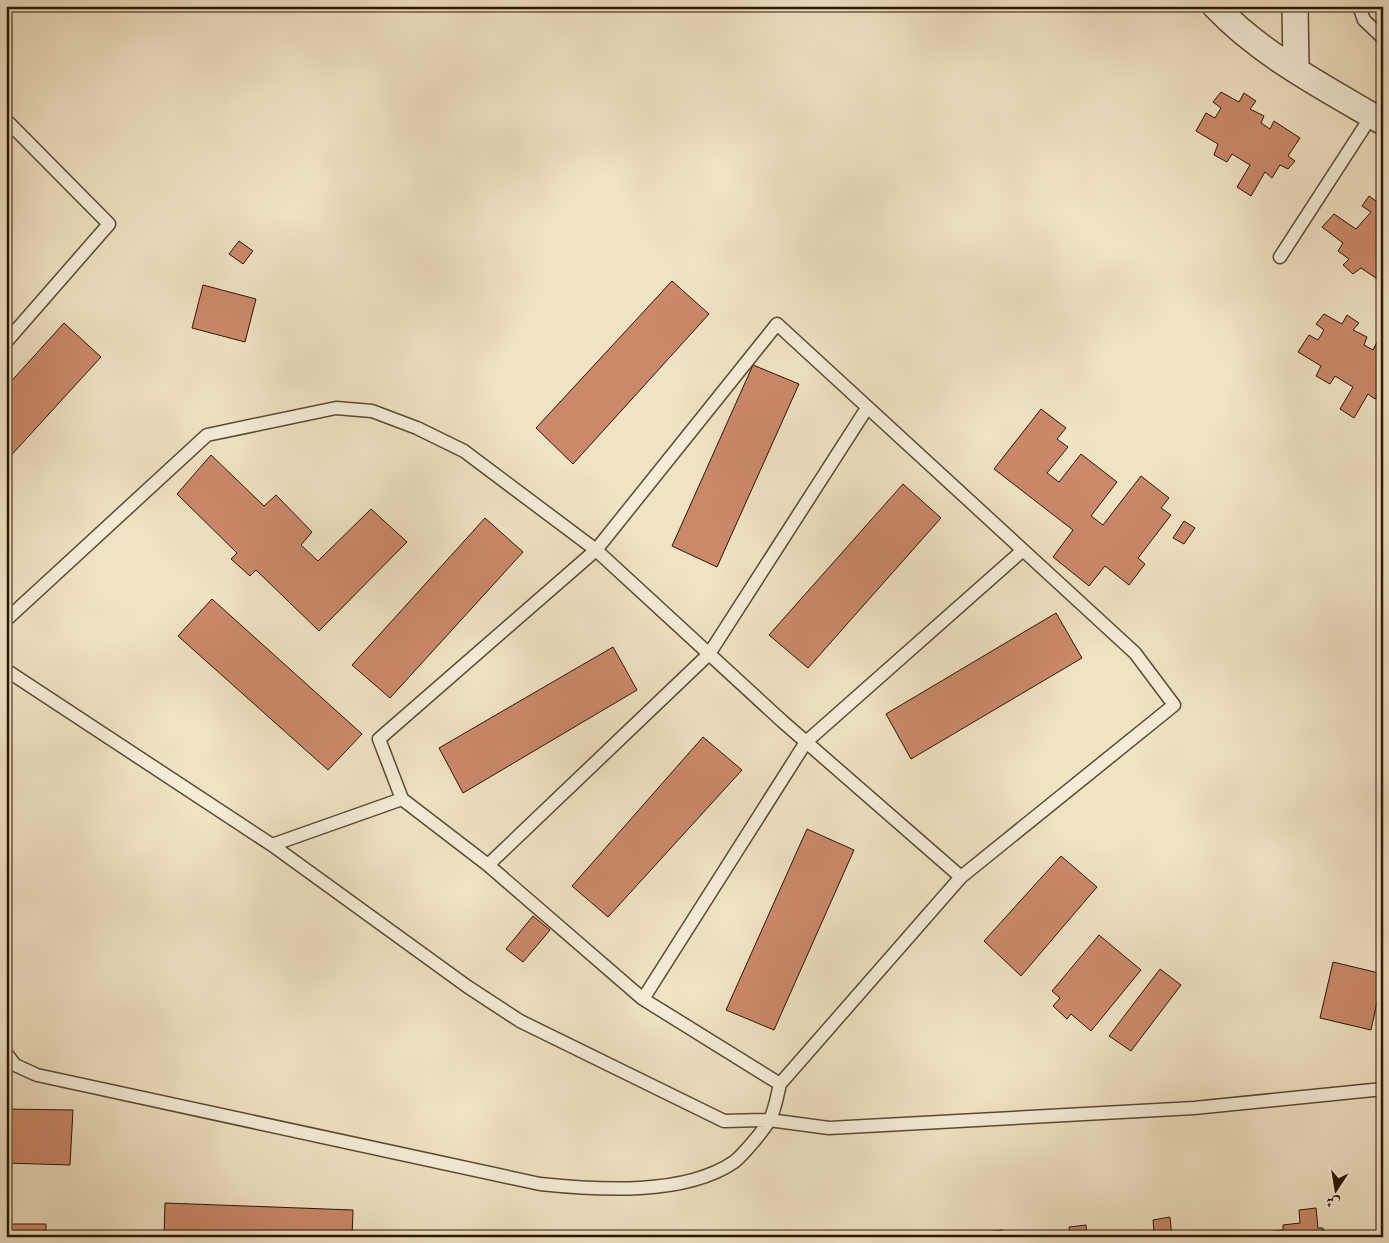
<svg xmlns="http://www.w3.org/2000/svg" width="1389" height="1243" viewBox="0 0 1389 1243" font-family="Cardo,Amiri,serif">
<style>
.building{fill:#cb896b;stroke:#2a1701}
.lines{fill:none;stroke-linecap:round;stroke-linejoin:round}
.lane-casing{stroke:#5c4a32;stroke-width:15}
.street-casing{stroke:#5c4a32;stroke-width:28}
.lane{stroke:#f5ecd8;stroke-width:12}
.street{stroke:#f5ecd8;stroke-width:25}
</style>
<rect width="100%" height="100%" fill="#f0e2c3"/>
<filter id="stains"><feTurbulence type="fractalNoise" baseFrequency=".004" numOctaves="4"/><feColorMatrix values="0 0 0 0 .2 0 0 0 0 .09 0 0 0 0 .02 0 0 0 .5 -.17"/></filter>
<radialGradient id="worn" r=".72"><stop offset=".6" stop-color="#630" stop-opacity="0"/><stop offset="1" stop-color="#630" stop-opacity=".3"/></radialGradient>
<path class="building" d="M1221 92 1239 102 1244 93 1256 101 1250 109 1264 116 1261 123 1270 129 1274 121 1300 138 1288 156 1295 161 1288 169 1280 165 1272 178 1265 172 1251 196 1237 187 1250 165 1232 154 1227 162 1214 155 1218 144 1196 131 1206 113 1215 118 1221 108 1213 102Z
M1383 192V271L1376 278 1361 268 1353 274 1343 265 1349 259 1338 251 1343 243 1322 227 1334 214 1356 229 1371 212 1362 206 1369 196 1376 201Z
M239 241 253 251 243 264 229 254Z
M672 281 709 314 573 464 536 428Z
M203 285 256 299 245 342 192 328Z
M1324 314 1342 324 1347 315 1359 323 1353 330 1367 337 1364 345 1373 350 1377 342 1383 346V387L1375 399 1368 394 1354 418 1340 409 1353 387 1335 376 1330 384 1316 376 1321 366 1298 352 1309 335 1318 340 1324 330 1316 324Z
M64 323 101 357 6 461V387Z
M753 365 799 384 717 567 672 546Z
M1041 409 1066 428 1057 439 1068 447 1047 473 1059 482 1081 454 1117 482 1091 516 1103 525 1141 476 1169 498 1161 508 1171 515 1138 558 1145 564 1129 585 1105 566 1089 586 1053 557 1073 530 994 469Z
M211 455 264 506 276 495 312 532 301 545 318 561 371 509 407 542 319 631 256 570 250 576 231 559 237 553 177 494Z
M903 484 941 518 808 668 769 635Z
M485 518 523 552 390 698 352 665Z
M1184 521 1195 528 1184 544 1173 538Z
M212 599 362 734 328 770 178 636Z
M1056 613 1082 658 911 759 886 714Z
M613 647 637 690 463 793 439 748Z
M703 737 742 770 608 917 572 886Z
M807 829 854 850 774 1030 726 1010Z
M1061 856 1097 887 1021 976 984 941Z
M533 916 550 930 523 962 506 949Z
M1099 935 1141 970 1091 1031 1071 1014 1067 1019 1053 1006 1060 998 1052 991Z
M1333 962 1383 974 1371 1030 1320 1018Z
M1160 969 1181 985 1131 1051 1109 1036Z
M6 1109 73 1110 70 1165 6 1163Z
M165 1203 353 1210 352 1237H164Z
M1316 1208 1318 1228H1323L1324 1237H1267V1232L1283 1230V1225L1300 1223 1299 1210Z
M1170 1217 1172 1237H1137V1234L1154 1233 1153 1220Z
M6 1224H46V1237H6Z
M1086 1225 1087 1237H1070L1069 1227Z
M1002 1230 1003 1237H986L985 1232Z
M917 1234V1237H900V1236Z"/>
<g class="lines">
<defs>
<path id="lane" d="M1359 6 1364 20 1383 38
M6 120 109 224 6 342
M1280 257 1372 115
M6 620 207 435 336 408 372 411 417 428 464 451 596 550 782 721 961 877
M6 670 272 845 468 987 520 1021 724 1121 769 1120 829 1128 1194 1108 1383 1089
M272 845 402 799
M488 865 709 654 867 408
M643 999 806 742 1023 550
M6 1053 15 1065 37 1075 540 1184C598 1190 684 1196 734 1162 743 1155 763 1131 769 1121 775 1111 777 1096 780 1084L961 877 1174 705 1135 653 777 324 596 550 379 739 402 799 488 865 643 999 780 1084"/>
<path id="street" d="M1215 6C1261 55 1325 88 1383 122
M1295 6 1296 69"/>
</defs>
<use href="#lane" class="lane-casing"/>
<use href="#street" class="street-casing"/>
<use href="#lane" class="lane"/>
<use href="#street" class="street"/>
</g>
<rect width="1389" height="1243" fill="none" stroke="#f0e2c3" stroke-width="25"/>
<rect x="8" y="8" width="1374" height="1228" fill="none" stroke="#2a1701" stroke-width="2.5"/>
<rect x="12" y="12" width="1364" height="1218" fill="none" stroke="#2a1701"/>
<g transform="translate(1336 1190) rotate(192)" stroke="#f5ecd8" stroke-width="4" paint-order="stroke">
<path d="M0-4L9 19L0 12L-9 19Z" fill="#2a1701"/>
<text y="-8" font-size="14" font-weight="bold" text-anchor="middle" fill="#2a1701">ش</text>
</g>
<rect width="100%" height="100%" filter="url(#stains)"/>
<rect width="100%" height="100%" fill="url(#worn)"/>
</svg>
